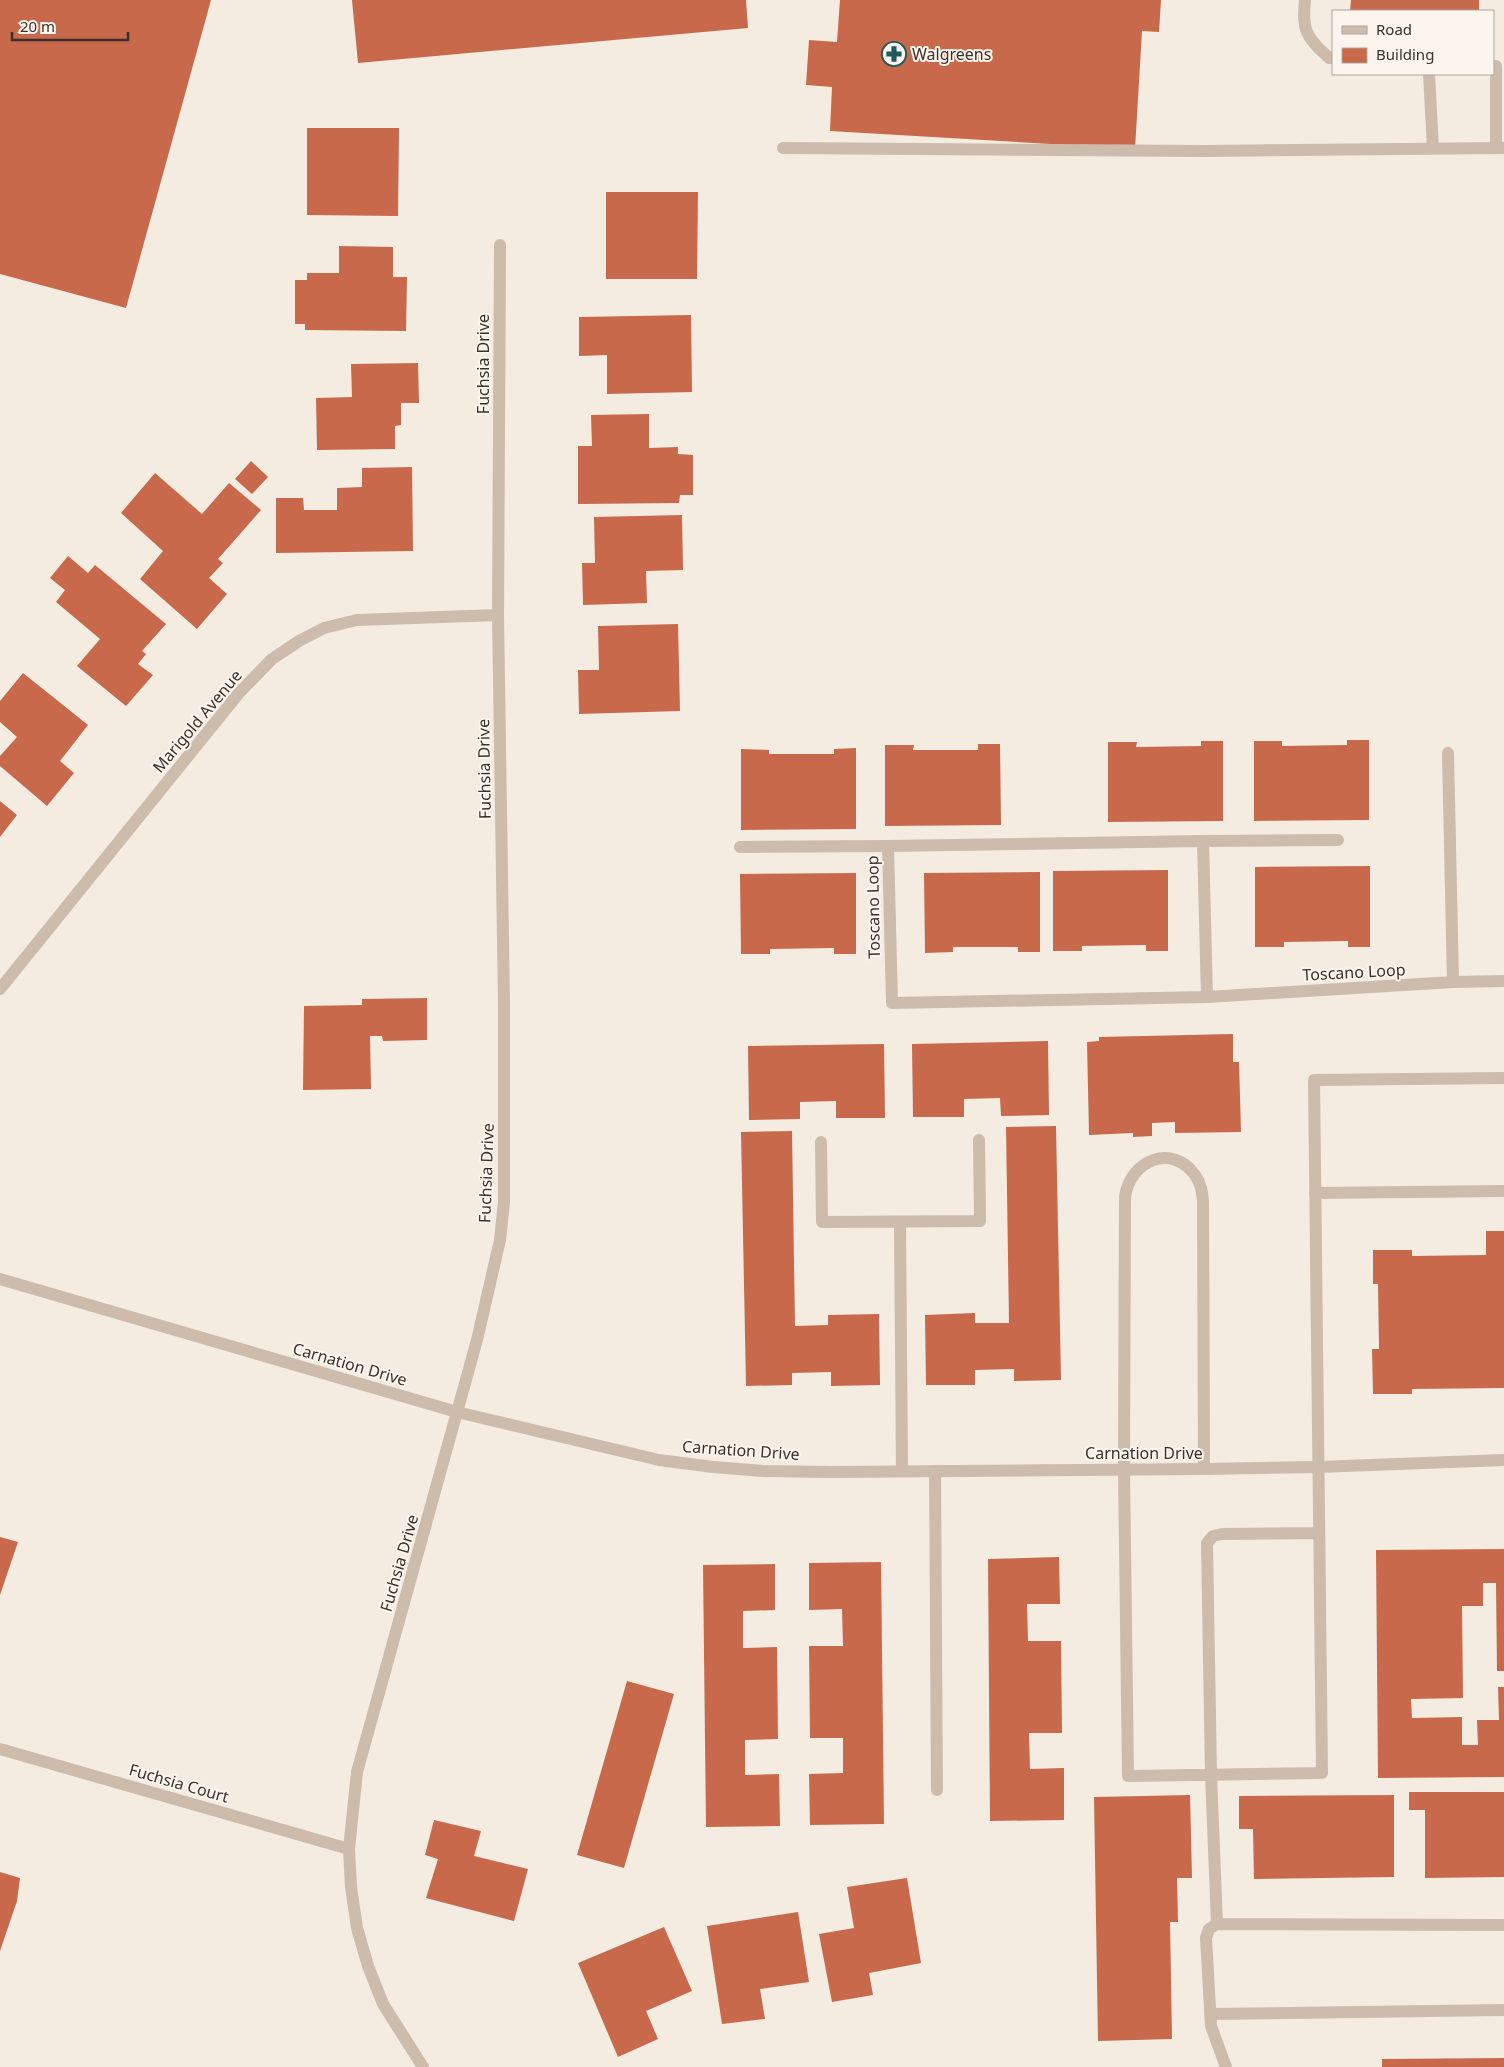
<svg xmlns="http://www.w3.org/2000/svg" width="1504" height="2067" viewBox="0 0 1504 2067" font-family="'Noto Sans',sans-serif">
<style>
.building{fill:#c8694b}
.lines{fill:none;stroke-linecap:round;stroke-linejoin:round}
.lane{stroke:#cdbbac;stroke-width:12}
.street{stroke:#cdbbac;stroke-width:12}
.labels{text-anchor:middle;stroke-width:4;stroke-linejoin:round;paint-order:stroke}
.poi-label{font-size:16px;fill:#3b302b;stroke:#fbf5ee;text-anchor:start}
.street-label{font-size:16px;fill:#3b302b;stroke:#fbf5ee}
</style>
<rect width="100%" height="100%" fill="#f4ebe1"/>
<path class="building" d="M0 0H211L126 308 0 274Z
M352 0H746L748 28 358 63Z
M840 0H1161L1159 32 1142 31 1135 149 830 131 832 87 806 85 809 40 837 42Z
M1351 0H1479V11H1350Z
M307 128H399L398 216 307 215Z
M606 192H698L697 279H606Z
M339 246 393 247V277H407L406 331 305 330V324H295V280H307V273H339Z
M691 315 692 392 607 394V355L579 356V317Z
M418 363 419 403H401V425L395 426V449L317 450 316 398 352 397 351 364Z
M649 414V448L678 447V454L693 455V495H680L679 503 578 504V446H592L591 415Z
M251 461 268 477 252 494 235 479Z
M412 467 413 551 276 553V498H303L304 510H337V488L362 487V468Z
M155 473 202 514 229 483 261 510 218 559 223 563 209 578 227 594 197 629 140 579 163 551 121 513Z
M682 515 683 570 646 571 647 603 583 605 582 563H595L594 517Z
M68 556 88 573 95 565 166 624 142 651 146 654 138 664 153 675 126 706 77 666 100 639 56 602 65 590 50 578Z
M678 624 680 711 579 714 578 670H599L598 626Z
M23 673 88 725 60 761 74 773 47 806 0 766V756L17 737 0 722V701Z
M1347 740H1369V820L1254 821V741H1282V746L1347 745Z
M1201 741H1223V821L1108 822V742H1137L1136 747 1201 746Z
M978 744H1000L1001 825 885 826V745H914L913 750H978Z
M856 748V829L741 830V749L769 750V754H834V749Z
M0 801 17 815 0 837Z
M1370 866V947H1348V941L1284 942V947H1255V867Z
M1168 870V951H1146V945L1082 946V951H1053V871Z
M1040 872V952H1018V947H953V952L925 953 924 873Z
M856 873V954H834V948L770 949V954H741L740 874Z
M427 998V1040L383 1041 382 1036H370L371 1089 303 1090 304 1006 362 1005V999Z
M1233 1034V1062H1239L1241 1132 1175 1133V1122L1152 1123V1136L1133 1137V1133L1089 1135 1087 1042 1099 1041V1037Z
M1048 1041 1049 1115 1001 1116 1000 1098 964 1099V1117H913L912 1044Z
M884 1044 885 1118H836V1101L800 1102V1119L749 1120 748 1046Z
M1056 1126 1061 1380 1014 1381V1369L975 1370V1385H926L925 1315 975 1313V1323H1009L1006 1127Z
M792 1131 795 1326 828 1325V1315L879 1314 880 1385 831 1386V1372L792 1373V1385L746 1386 741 1132Z
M1486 1231H1504V1388L1412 1389V1394H1373L1372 1349H1379L1378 1284H1373V1250H1412V1256L1486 1255Z
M0 1537 18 1542 0 1595Z
M1504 1549V1671H1497L1496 1583H1483V1606H1462L1463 1698 1411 1699 1412 1718 1462 1717V1745H1478L1477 1720H1499L1498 1687H1504V1777L1378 1778 1376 1550Z
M1059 1557 1060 1604H1027L1028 1641H1061L1062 1733H1029L1030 1769 1064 1768V1820L990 1821 988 1559Z
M881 1562 884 1824 810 1825 809 1774 843 1773V1738H810L809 1646H843L842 1609 809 1610V1563Z
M775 1564V1610L743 1611V1648L777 1647 778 1739 745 1740V1775L779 1774 780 1826 706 1827 703 1565Z
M627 1681 674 1694 624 1868 577 1855Z
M1409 1792H1504V1877L1425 1878V1810H1409Z
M1190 1795 1192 1878H1177L1178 1922H1170L1172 2039 1098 2041 1094 1797Z
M1394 1795V1877L1254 1879 1253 1829H1239V1796Z
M434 1820 481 1831 474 1856 528 1869 514 1921 426 1898 438 1859 425 1855Z
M0 1872 20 1878 17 1901 0 1951Z
M907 1878 921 1963 869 1973 873 1995 832 2002 819 1934 854 1928 847 1887Z
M798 1912 809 1982 760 1989 765 2019 722 2024 707 1926Z
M664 1927 692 1991 646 2011 658 2039 618 2057 578 1963Z
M1504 2058V2067H1382V2059Z"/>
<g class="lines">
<path class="lane" d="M1305 0C1302 32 1306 36 1329 58H1333
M1496 66V148
M1429 74 1433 148
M783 148 1204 151 1504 148
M1448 753 1453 982
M1203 841 1338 840
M740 847 888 846
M821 1142 822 1222 980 1221 979 1140
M1315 1193 1504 1191
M900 1222 902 1471
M1204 1469 1203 1201C1202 1192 1201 1183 1195 1175 1172 1143 1130 1160 1125 1197L1124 1469 1128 1776 1322 1773 1314 1080 1504 1078
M935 1471 937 1790
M1217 1924 1211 1775 1207 1543 1213 1536 1222 1534 1319 1533
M1210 2014 1504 2010
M1226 2067 1211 2026 1206 1938 1209 1929 1217 1924 1504 1925"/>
<path class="street" d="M0 989 239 693 272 659 299 641 324 628 357 620 498 615
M1207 997 1203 841 888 846 892 1003 1207 997 1453 982 1504 981
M0 1279 457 1412 659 1460 713 1467 763 1471 831 1472 1204 1469 1318 1467 1504 1460
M0 1749 349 1849
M423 2067 383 2004 368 1966 357 1928 351 1887 349 1849 357 1772 477 1340 500 1240 504 1202V1005L498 615 500 245"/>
</g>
<defs>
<symbol id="pharmacy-ring" viewBox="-11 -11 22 22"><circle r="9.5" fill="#fbf5ee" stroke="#1f5a5e" stroke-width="1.5"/><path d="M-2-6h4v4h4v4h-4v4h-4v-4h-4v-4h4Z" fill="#1f5a5e"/></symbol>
</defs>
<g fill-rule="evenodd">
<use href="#pharmacy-ring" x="880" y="40" width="28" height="28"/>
</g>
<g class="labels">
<g class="poi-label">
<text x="912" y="60">Walgreens</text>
</g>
<g class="street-label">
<text transform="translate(483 364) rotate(-90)" y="6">Fuchsia Drive</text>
<text transform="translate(197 721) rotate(-50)" y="6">Marigold Avenue</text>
<text transform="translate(484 769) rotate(-91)" y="6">Fuchsia Drive</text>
<text transform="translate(873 907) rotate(-91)" y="6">Toscano Loop</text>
<text transform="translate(1354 972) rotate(-3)" y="6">Toscano Loop</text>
<text transform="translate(486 1173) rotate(-88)" y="6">Fuchsia Drive</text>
<text transform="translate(350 1364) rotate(16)" y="6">Carnation Drive</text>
<text transform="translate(741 1450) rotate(4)" y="6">Carnation Drive</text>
<text x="1144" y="1459">Carnation Drive</text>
<text transform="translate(399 1563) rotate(-74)" y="6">Fuchsia Drive</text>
<text transform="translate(179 1783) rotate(16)" y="6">Fuchsia Court</text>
</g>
</g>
<rect x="1332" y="10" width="162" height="65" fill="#fbf5ee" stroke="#aea6a0"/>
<rect x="1342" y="26" width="25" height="8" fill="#cdbbac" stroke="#aea6a0"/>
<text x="1376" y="35" font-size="15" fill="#3b302b">Road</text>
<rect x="1342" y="48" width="25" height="15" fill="#c8694b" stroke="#aea6a0"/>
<text x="1376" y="60" font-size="15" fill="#3b302b">Building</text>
<path d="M12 32v8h116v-8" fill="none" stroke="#3b302b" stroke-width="2.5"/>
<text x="20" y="32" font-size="15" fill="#3b302b" stroke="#fbf5ee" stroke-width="4" paint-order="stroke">20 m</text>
</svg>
